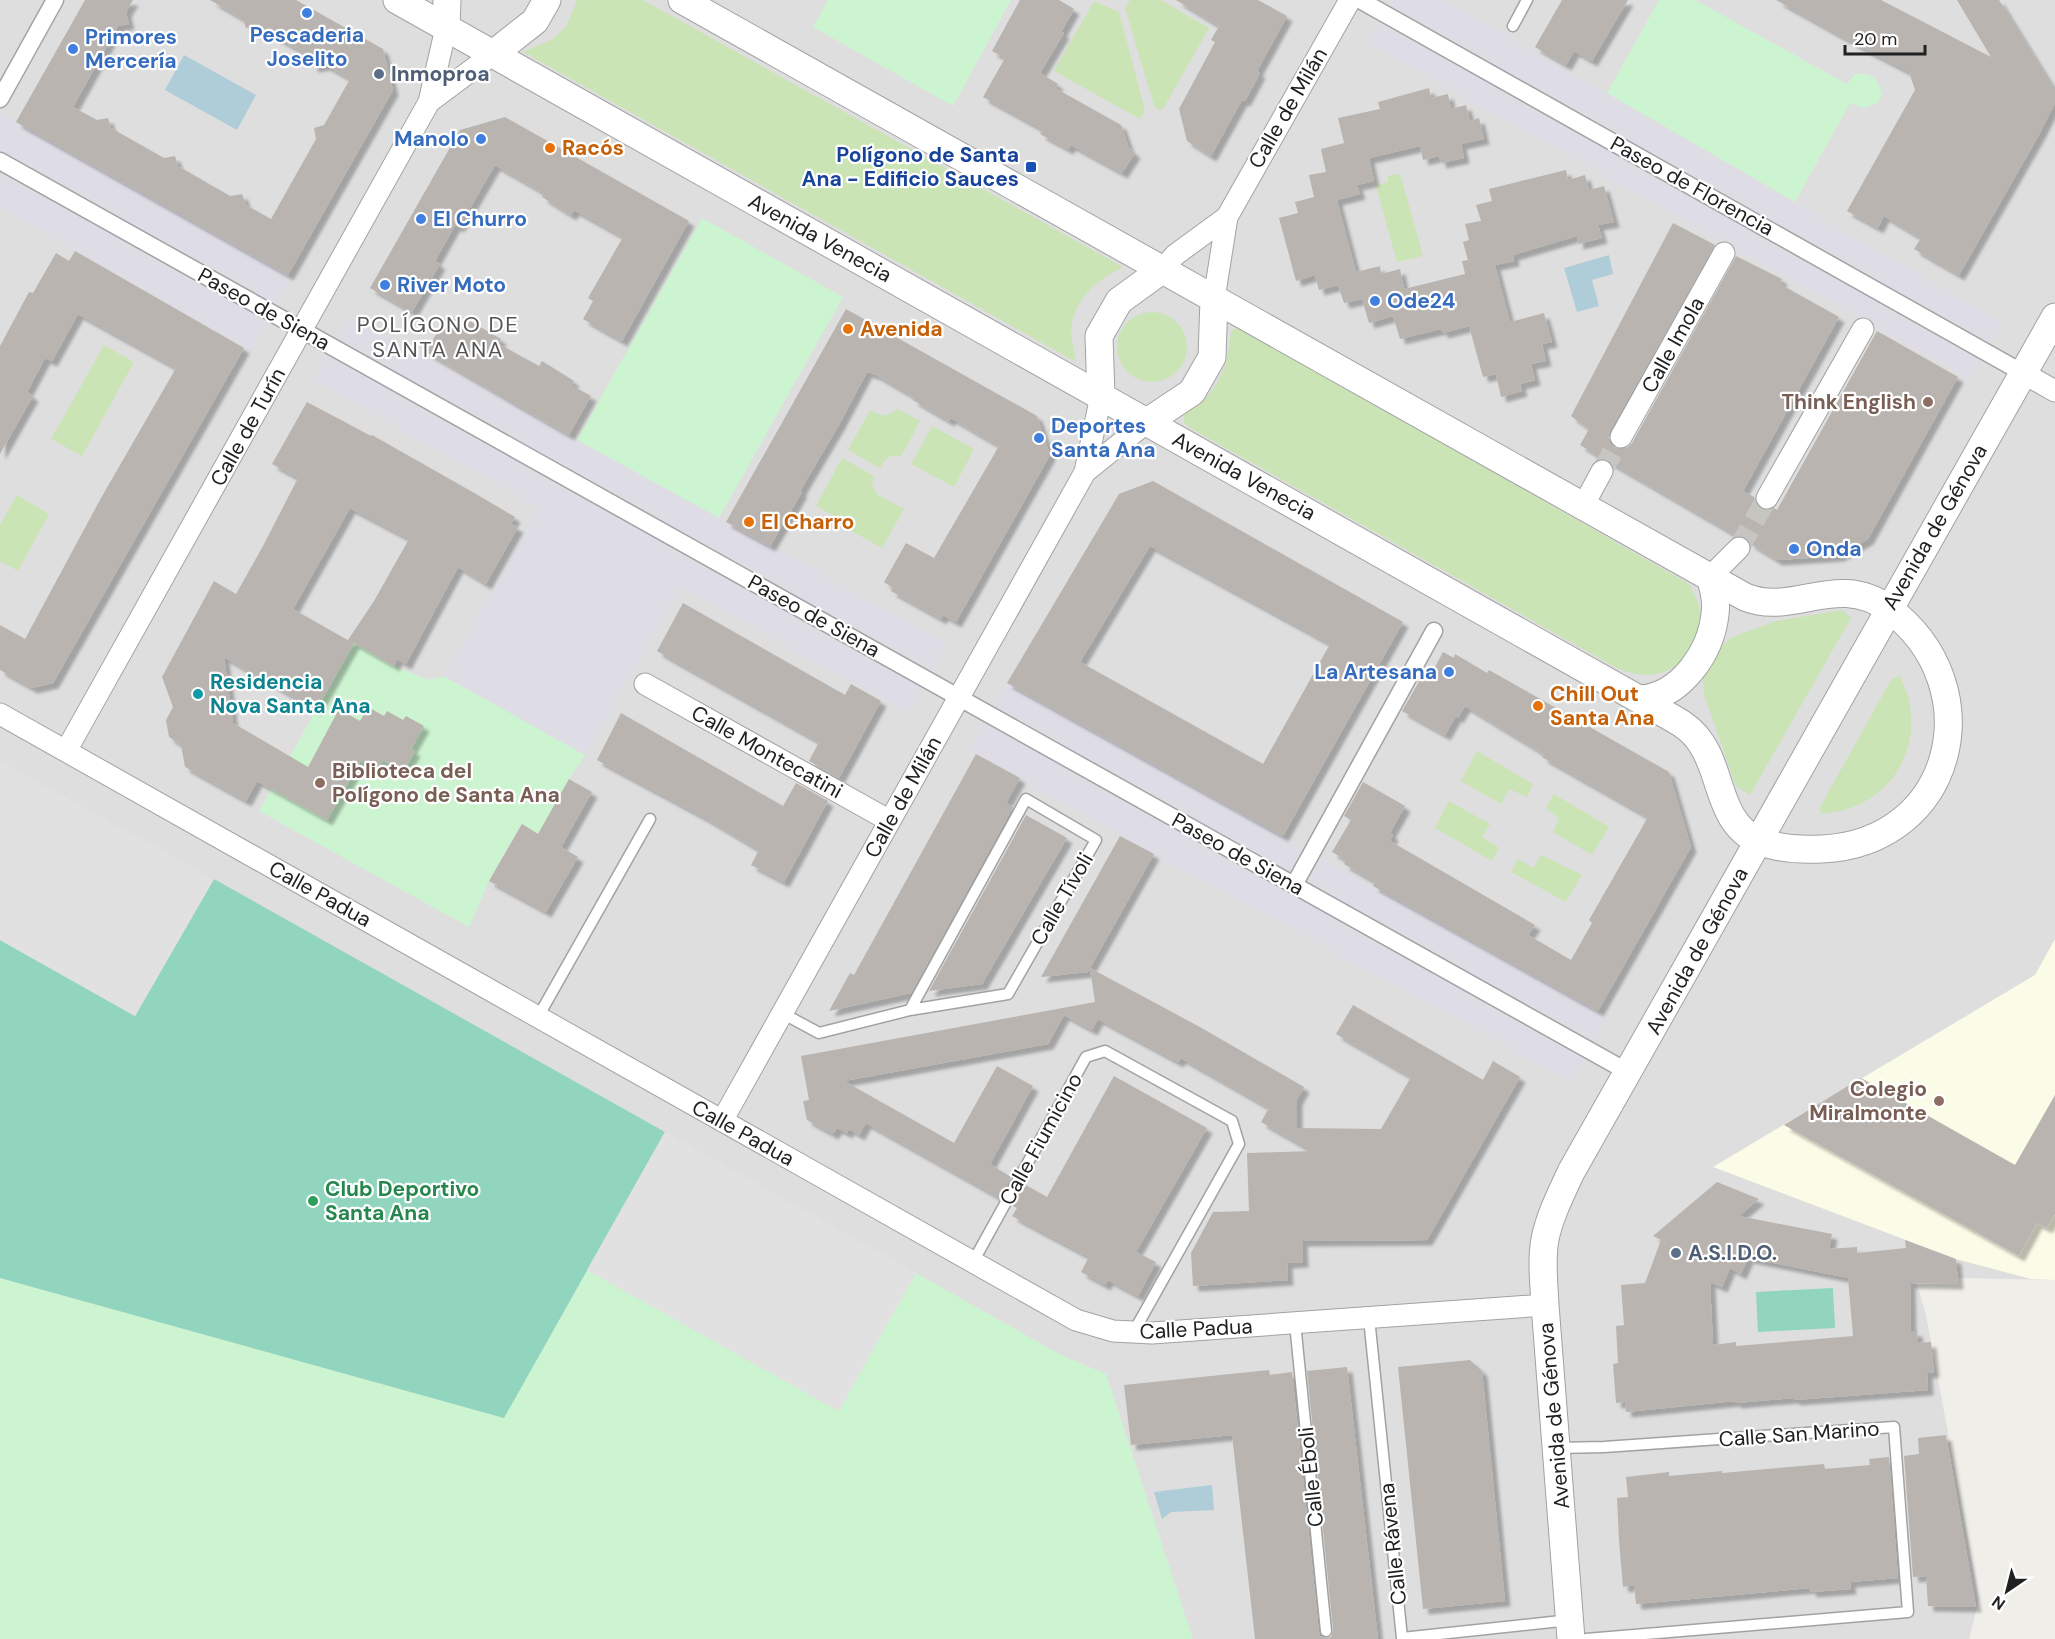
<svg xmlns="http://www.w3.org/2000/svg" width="2055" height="1639" viewBox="0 0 2055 1639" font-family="'DM Sans',sans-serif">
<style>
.residential{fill:#dfdede}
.education{fill:#fbfce7}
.grass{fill:#cae4b6}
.park{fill:#cdf4d1}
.pitch{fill:#91d5be}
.parking{fill:#e1e1e1}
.plaza{fill:#dedde6}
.water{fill:#afcdd8}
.building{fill:#b9b4af;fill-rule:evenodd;filter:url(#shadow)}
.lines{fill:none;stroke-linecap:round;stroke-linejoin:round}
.minor-tunnel{stroke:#c7c5c1;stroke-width:21;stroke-dasharray:21 10;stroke-linecap:butt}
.service-casing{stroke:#a2a2a2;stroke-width:13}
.pedestrian-casing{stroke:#a2a2a2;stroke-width:19}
.minor-casing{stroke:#a2a2a2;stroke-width:23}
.tertiary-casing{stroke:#a2a2a2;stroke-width:29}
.service{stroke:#fff;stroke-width:10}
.pedestrian{stroke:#fff;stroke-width:16}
.minor{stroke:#fff;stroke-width:21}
.tertiary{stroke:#fff;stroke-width:27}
.shop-dot{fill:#3f7fe0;stroke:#fff;stroke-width:2}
.service-dot{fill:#5c6f8a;stroke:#fff;stroke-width:2}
.food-dot{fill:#e8710a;stroke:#fff;stroke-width:2}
.transit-dot{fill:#1a4fb4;stroke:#fff;stroke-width:2}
.education-dot{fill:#8d6e63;stroke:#fff;stroke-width:2}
.culture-dot{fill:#0f9aa8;stroke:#fff;stroke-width:2}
.leisure-dot{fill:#2e9e5b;stroke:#fff;stroke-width:2}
.labels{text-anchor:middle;stroke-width:4.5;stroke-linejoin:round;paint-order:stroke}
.shop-label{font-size:21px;font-weight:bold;fill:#366cbe;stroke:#fff;text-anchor:start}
.service-label{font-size:21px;font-weight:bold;fill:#4e5e75;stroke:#fff;text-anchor:start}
.street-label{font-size:21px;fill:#212121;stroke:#fff}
.food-label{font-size:21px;font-weight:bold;fill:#c56008;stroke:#fff;text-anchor:start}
.transit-label{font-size:21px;font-weight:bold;fill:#164399;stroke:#fff;text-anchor:end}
.education-label{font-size:21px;font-weight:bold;fill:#785e54;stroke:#fff;text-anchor:end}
.culture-label{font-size:21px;font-weight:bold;fill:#0d838f;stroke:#fff;text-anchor:start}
.leisure-label{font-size:21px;font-weight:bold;fill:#27864d;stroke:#fff;text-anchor:start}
.neighbourhood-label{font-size:22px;letter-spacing:1.5px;fill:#545454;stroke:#fff}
</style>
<defs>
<filter id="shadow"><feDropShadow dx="5.5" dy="5.5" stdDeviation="1.5" flood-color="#0004"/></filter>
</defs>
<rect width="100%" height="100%" fill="#f0eee9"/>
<path class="residential" d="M0 0H2055V1280L1915 1277 1926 1315 1979 1599 1969 1639H0Z"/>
<path class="education" d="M2055 939V1280L2031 1279 1956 1259 1713 1167 2035 975Z"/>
<path class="grass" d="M577 0H643L1123 267C1099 279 1077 296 1072 324 1070 336 1074 350 1076 362L523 52 551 40 566 27Z
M1130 0H1161L1209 28 1162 111 1154 106 1125 8Z
M1094 1 1119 12 1145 110 1140 119 1054 71Z
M1400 174 1423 256 1397 262 1376 186 1388 182V176Z
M1117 347a35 35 0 1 1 70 0a35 35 0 1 1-70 0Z
M1232 329H1238L1253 335 1689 584C1694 594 1700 604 1701 615 1703 645 1679 674 1648 675 1637 675 1627 672 1617 668L1190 428 1184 422V413C1207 406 1224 376 1228 353 1230 345 1229 337 1232 329Z
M104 345 134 362 82 456 51 439Z
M898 409 920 421 901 457C889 454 886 457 880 468L848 450 870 410C882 417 887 417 898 409Z
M932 426 974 449 954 487 911 464Z
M842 458 874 476 872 486 878 495 904 509 882 548 832 520 834 516 816 506Z
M17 495 49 514 18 571 0 561V525Z
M1842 610 1851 618 1750 795 1736 786 1704 695 1702 673 1712 655 1732 637 1776 621Z
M1899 675C1925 720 1909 780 1862 803 1849 810 1835 812 1821 814L1820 807 1891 680Z
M1477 751 1533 784 1527 797 1509 789 1501 804 1461 781Z
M1554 794 1609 827 1592 855 1553 832 1559 818 1546 808Z
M1449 801 1490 824 1482 837 1499 848 1492 861 1435 828Z
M1541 855 1582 875 1566 902 1511 872 1518 859 1533 868Z"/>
<path class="park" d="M828 0H1011L953 106 813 27Z
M1659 0H1695L1847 84 1855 74C1873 73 1877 78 1882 94L1878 103 1865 108 1850 103 1795 202 1607 93Z
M702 218 843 297 719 518 577 440Z
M354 643 394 666 429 680 444 676 585 755 569 779 538 834 521 824 489 881 469 927 259 811Z
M587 1270 838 1411 916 1273 1061 1355 1106 1374 1193 1639H0V1278L504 1418Z"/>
<path class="pitch" d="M214 879 665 1132 504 1418 0 1278V940L135 1016Z
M1833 1288 1835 1328 1758 1332 1756 1292Z"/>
<path class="parking" d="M0 761 214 879 135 1016 0 940Z
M665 1132 916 1273 839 1411 587 1270Z"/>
<path class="plaza" d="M1391 0H1444L2003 323 1970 380 1367 43Z
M0 113 289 275 291 279 251 351 0 208Z
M349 315 947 643 908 714 680 587 585 755 444 676 539 508 313 380Z
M1007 683 1608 1017 1572 1082 1154 854 970 750Z"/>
<path class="water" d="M184 55 256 95 237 130 165 90Z
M1609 255 1613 274 1592 280 1599 306 1577 312 1564 268Z
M1212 1485 1214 1510 1171 1512 1162 1519 1154 1492Z"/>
<path class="building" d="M85 0H133L126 12 129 24 118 26 73 107 97 120 108 118 111 128 164 158 175 156 178 166 230 196 242 194 246 205 271 219 316 139 314 128 324 125 350 79 325 65 313 67 311 57 256 26 246 28 243 19 210 0H296L383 49 393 90 288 275 16 122Z
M1020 0H1059L1074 9 1061 32 1064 33 1040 73 1058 84 1055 88 1121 125 1129 148 1135 153 1122 173 1071 145 1068 149 1040 134 1043 130 983 97 1005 58 992 51Z
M1176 0H1258L1287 16 1257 71 1260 73 1245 101 1242 100 1211 156 1187 141 1179 109 1215 42 1211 40 1219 26Z
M1562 0H1628L1592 61 1574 51 1566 65 1535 47Z
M1776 0H1881L1991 57 1957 0H1999L2055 91V103L2040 133 1959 275 1914 249 1921 238 1884 216 1878 228 1847 211 1915 90 1909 72 1868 51Z
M1429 88 1431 98 1448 94 1451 109 1466 105 1470 121 1479 118 1484 139 1461 144 1464 158 1441 163 1439 156 1423 160 1420 146 1369 158 1374 181 1357 185 1360 194 1337 200 1356 272 1380 266 1381 274 1400 269 1404 289 1465 274 1462 261 1468 260 1463 242 1469 240 1465 224 1481 221 1476 205 1492 201 1489 189 1566 170 1568 180 1585 175 1589 190 1604 186 1614 222 1598 225 1602 238 1578 244 1577 236 1513 255 1514 261 1495 265 1510 322 1544 313 1552 342 1542 344 1546 361 1531 364 1535 380 1520 384 1522 391 1501 397 1496 374 1483 377 1469 326 1443 333 1441 329 1400 339 1393 316 1369 323 1362 299 1344 303 1338 285 1319 290 1315 275 1296 281 1279 218 1298 213 1295 202 1314 197 1309 175 1326 172 1321 149 1344 143 1338 118 1380 109 1378 102Z
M505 117 689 221 622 341 583 319 593 301 588 298 623 237 574 210 571 215 542 197 544 193 495 165 459 227 455 225 435 261 440 264 412 312 370 288 460 130Z
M1673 223 1715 245 1610 431 1608 437 1610 443 1615 448H1627L1632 443 1736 256 1782 279 1780 284 1839 317 1743 491 1754 497 1756 505 1761 509 1768 511 1774 508 1777 510 1877 331 1958 377 1868 539 1839 556 1777 560 1751 544 1748 539 1737 536 1580 445 1589 429 1571 416Z
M75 251 244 348 53 683 32 688 0 670V625L25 639 101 498 176 368 78 314 52 361 45 358 27 392 33 396 0 454V346L29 292 33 293 56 253 69 261Z
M846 309 1037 416 1050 455 956 622 943 615 941 619 891 591 893 588 884 582 906 543 934 558 999 446 951 418 949 421 913 400 914 397 876 375 867 372 840 423 800 491 802 492 770 546 726 522Z
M447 315 467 326 470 321 501 339 499 344 539 366 542 361 574 381 571 385 591 396 569 435 426 352Z
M307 402 371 436 372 435 476 494 515 517 511 524 518 527 486 584 458 567 406 664 397 659 394 666 354 643 316 710 224 657 233 723 308 767 339 709 360 721 368 707 384 716 387 711 403 720 406 716 424 726 411 749 415 751 403 772 383 760 377 770 361 760 327 820 257 781 246 801 185 767 181 745 169 737 166 720 173 707 162 677 214 581 236 594 263 546 298 478 272 464ZM350 508 409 539 374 601 348 640 351 642 293 609Z
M1153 481 1403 622 1283 836 1007 683 1119 494ZM1150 546 1330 644 1263 764 1080 662Z
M683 603 845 695 851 684 881 701 839 778 809 761 819 742 657 651Z
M1443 652 1454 658 1455 654 1487 673 1489 670 1669 772 1691 847 1598 1011 1373 886 1375 882 1344 864 1346 860 1332 852 1351 820 1344 816 1363 782 1405 806 1390 833 1393 835 1390 841 1535 925 1528 935 1571 960 1592 923 1589 920 1648 817 1542 757 1544 754 1465 706 1458 718 1456 716 1445 735 1402 711 1421 678 1427 682Z
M621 713 783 806 796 783 828 801 784 882 751 865 759 850 705 818 597 760Z
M976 754 1020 778 1006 803 1013 807 911 993 829 1011 850 973 854 975Z
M569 779 592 792 561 847 578 857 546 912 489 881 522 824 538 834Z
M1026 815 1067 838 982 984 929 991Z
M1120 836 1154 854 1090 968 1198 1026 1304 1087 1297 1100V1128L1381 1129 1411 1077 1336 1034 1353 1005 1483 1080 1493 1061 1520 1077 1427 1240 1302 1241 1303 1262 1287 1263 1288 1280 1193 1286 1191 1253 1213 1212 1249 1211 1247 1153 1312 1151 1261 1122 1269 1108 1181 1058 1178 1062 1098 1019 1092 1030 1064 1015 1048 1044 844 1081 954 1143 997 1066 1033 1086 990 1164 1011 1177 1000 1198 866 1123 859 1135 849 1129 847 1133 837 1128 833 1134 807 1120 803 1101 809 1100 801 1056 1095 1002 1090 969 1088 972 1041 977Z
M1114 1076 1207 1128 1136 1252 1156 1262 1138 1296 1108 1280 1105 1285 1081 1272 1089 1257 1012 1216 1017 1208 1013 1206 1024 1184 1047 1197Z
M1861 1078 2015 1165 2055 1095V1214L2047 1228 2037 1223 2019 1256 1784 1125Z
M1717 1182 1759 1199 1739 1216 1832 1234 1829 1249 1857 1247V1253L1906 1248 1905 1240 1956 1259 1958 1284 1910 1283 1911 1331H1917L1918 1343 1931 1342 1934 1372 1927 1373 1928 1390 1794 1400V1398L1736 1403 1735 1401 1626 1412 1625 1402 1616 1403 1613 1364 1618 1363 1616 1326 1624 1325 1621 1285 1645 1283 1661 1240 1653 1236ZM1748 1258 1848 1278 1853 1336 1736 1346V1342L1713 1345 1710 1282 1722 1287 1730 1268 1741 1274Z
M1470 1360 1482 1371 1505 1601 1423 1609 1398 1367Z
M1347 1367 1378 1639H1255L1232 1435 1131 1445 1124 1385 1269 1370 1270 1375 1292 1372 1319 1632 1320 1636 1326 1638 1331 1637 1333 1630 1307 1371Z
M1946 1435 1976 1607 1928 1606 1926 1576 1913 1577 1904 1456 1919 1454 1918 1438Z
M1889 1457 1898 1578 1850 1582 1851 1589 1811 1592 1810 1588 1636 1604 1634 1585 1623 1587 1619 1541 1617 1498 1628 1497 1626 1477 1669 1472V1476L1722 1471V1473L1824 1464 1825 1469 1870 1465 1869 1459Z"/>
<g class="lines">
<path class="minor-tunnel" d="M1602 471 1621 437
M1739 548 1767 498"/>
<defs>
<path id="service" d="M1513 26 1527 0
M782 1013 819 1033 910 1010 1008 994 1096 840 1026 799 910 1010
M538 1017 650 819
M973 1262 1086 1057 1105 1051 1232 1121 1239 1144 1133 1333
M1369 1318 1402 1638 1570 1620
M1295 1323 1326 1631
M1556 1448 1604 1447 1894 1427 1908 1612 1586 1639"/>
<path id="pedestrian" d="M1360 0 2023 373
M0 99 55 0
M0 161 1628 1072
M1294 885 1434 631"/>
<path id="minor" d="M429 102 493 54
M1163 269 1175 255 1227 217
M1214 299 1227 217 1350 0
M2023 373 2055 391
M1621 437 1724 253
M1085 472 1147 422
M1767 498 1863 329
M1583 506 1602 471
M1710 577 1739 548
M645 684 890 821
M0 714 1076 1320 1113 1331 1152 1333 1545 1305
M66 751 429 102 446 28
M722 1121 1085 472 1101 396"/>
<path id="tertiary" d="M397 0 1674 719C1685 725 1694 732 1701 743 1723 775 1718 823 1759 841 1778 849 1801 850 1822 849 1955 843 1992 686 1889 609 1837 571 1793 617 1745 597L682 0
M446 28 447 0
M493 54 535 21 547 0
M1101 396 1099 336 1119 301 1163 269
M1147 422 1192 392 1212 357 1214 299
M1641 699C1681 696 1711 652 1715 614 1717 601 1714 589 1710 577
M1571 1639 1545 1305C1544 1283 1541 1261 1545 1239 1550 1215 1561 1194 1571 1172L2055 317"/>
</defs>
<use href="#service" class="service-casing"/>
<use href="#pedestrian" class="pedestrian-casing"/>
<use href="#minor" class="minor-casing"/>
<use href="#tertiary" class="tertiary-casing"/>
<use href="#service" class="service"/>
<use href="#pedestrian" class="pedestrian"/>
<use href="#minor" class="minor"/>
<use href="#tertiary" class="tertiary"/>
</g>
<g class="shop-dot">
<circle cx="307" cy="13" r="6"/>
<circle cx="73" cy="49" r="6"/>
<circle cx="481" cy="139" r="6"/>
<circle cx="421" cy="219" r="6"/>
<circle cx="385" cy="285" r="6"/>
<circle cx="1375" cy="301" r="6"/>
<circle cx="1039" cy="438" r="6"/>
<circle cx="1794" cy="549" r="6"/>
<circle cx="1449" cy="672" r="6"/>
</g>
<g class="service-dot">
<circle cx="379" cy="74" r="6"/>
<circle cx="1676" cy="1253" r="6"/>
</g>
<g class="food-dot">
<circle cx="550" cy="148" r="6"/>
<circle cx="848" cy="329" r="6"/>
<circle cx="749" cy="522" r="6"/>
<circle cx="1538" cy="706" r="6"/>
</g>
<rect class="transit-dot" x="1025" y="161" width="12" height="12" rx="3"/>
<g class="education-dot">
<circle cx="1928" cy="402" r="6"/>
<circle cx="320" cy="783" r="6"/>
<circle cx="1939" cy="1101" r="6"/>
</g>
<circle class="culture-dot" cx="198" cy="694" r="6"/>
<circle class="leisure-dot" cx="313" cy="1201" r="6"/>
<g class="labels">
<g class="shop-label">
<text x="307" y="42" text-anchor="middle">Pescaderia<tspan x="307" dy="24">Joselito</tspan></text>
<text x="85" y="44">Primores<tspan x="85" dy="24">Mercería</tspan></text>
<text x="469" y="146" text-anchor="end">Manolo</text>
<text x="433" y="226">El Churro</text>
<text x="397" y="292">River Moto</text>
<text x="1387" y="308">Ode24</text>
<text x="1051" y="433">Deportes<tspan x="1051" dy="24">Santa Ana</tspan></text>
<text x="1806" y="556">Onda</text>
<text x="1437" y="679" text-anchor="end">La Artesana</text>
</g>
<g class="service-label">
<text x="391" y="81">Inmoproa</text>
<text x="1688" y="1260">A.S.I.D.O.</text>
</g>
<g class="street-label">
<text transform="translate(1288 108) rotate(-60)" y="7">Calle de Milán</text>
<text transform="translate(1692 186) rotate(29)" y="7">Paseo de Florencia</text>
<text transform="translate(820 238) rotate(29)" y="7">Avenida Venecia</text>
<text transform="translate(264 309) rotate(29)" y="7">Paseo de Siena</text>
<text transform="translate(1673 345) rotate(-61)" y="7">Calle Imola</text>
<text transform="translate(248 427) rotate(-61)" y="7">Calle de Turín</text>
<text transform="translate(1244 476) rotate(29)" y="7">Avenida Venecia</text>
<text transform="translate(1935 527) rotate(-60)" y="7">Avenida de Génova</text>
<text transform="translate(814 616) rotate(29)" y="7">Paseo de Siena</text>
<text transform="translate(767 752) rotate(29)" y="7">Calle Montecatini</text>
<text transform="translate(903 797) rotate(-61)" y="7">Calle de Milán</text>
<text transform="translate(1238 854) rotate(29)" y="7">Paseo de Siena</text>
<text transform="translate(320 894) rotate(29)" y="7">Calle Padua</text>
<text transform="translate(1062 899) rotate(-60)" y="7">Calle Tívoli</text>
<text transform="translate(1697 951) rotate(-61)" y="7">Avenida de Génova</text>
<text transform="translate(743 1133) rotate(29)" y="7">Calle Padua</text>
<text transform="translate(1041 1139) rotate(-61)" y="7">Calle Fiumicino</text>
<text transform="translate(1196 1329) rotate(-3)" y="7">Calle Padua</text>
<text transform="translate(1554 1416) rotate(-95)" y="7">Avenida de Génova</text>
<text transform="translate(1799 1434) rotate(-4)" y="7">Calle San Marino</text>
<text transform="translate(1311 1477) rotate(-96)" y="7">Calle Éboli</text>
<text transform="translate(1393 1544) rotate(-96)" y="7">Calle Rávena</text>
</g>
<g class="food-label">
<text x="562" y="155">Racós</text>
<text x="860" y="336">Avenida</text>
<text x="761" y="529">El Charro</text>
<text x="1550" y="701">Chill Out<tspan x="1550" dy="24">Santa Ana</tspan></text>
</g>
<g class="transit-label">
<text x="1019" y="162">Polígono de Santa<tspan x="1019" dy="24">Ana - Edificio Sauces</tspan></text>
</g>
<g class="education-label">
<text x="1916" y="409">Think English</text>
<text x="332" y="778" text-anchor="start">Biblioteca del<tspan x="332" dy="24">Polígono de Santa Ana</tspan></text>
<text x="1927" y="1096">Colegio<tspan x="1927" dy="24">Miralmonte</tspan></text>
</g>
<g class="culture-label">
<text x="210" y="689">Residencia<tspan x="210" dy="24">Nova Santa Ana</tspan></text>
</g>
<g class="leisure-label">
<text x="325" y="1196">Club Deportivo<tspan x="325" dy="24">Santa Ana</tspan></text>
</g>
<g class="neighbourhood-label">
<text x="438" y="332">POLÍGONO DE<tspan x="438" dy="25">SANTA ANA</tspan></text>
</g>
</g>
<g transform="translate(2007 1591) rotate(215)" stroke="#ffffff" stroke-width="4.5" paint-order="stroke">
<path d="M0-4.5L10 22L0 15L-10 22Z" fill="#212121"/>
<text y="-9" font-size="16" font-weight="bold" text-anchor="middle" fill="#212121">N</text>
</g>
<path d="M1845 45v9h80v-9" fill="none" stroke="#212121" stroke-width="3"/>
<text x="1854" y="45" font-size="18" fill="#212121" stroke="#ffffff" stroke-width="4.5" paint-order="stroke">20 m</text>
</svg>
